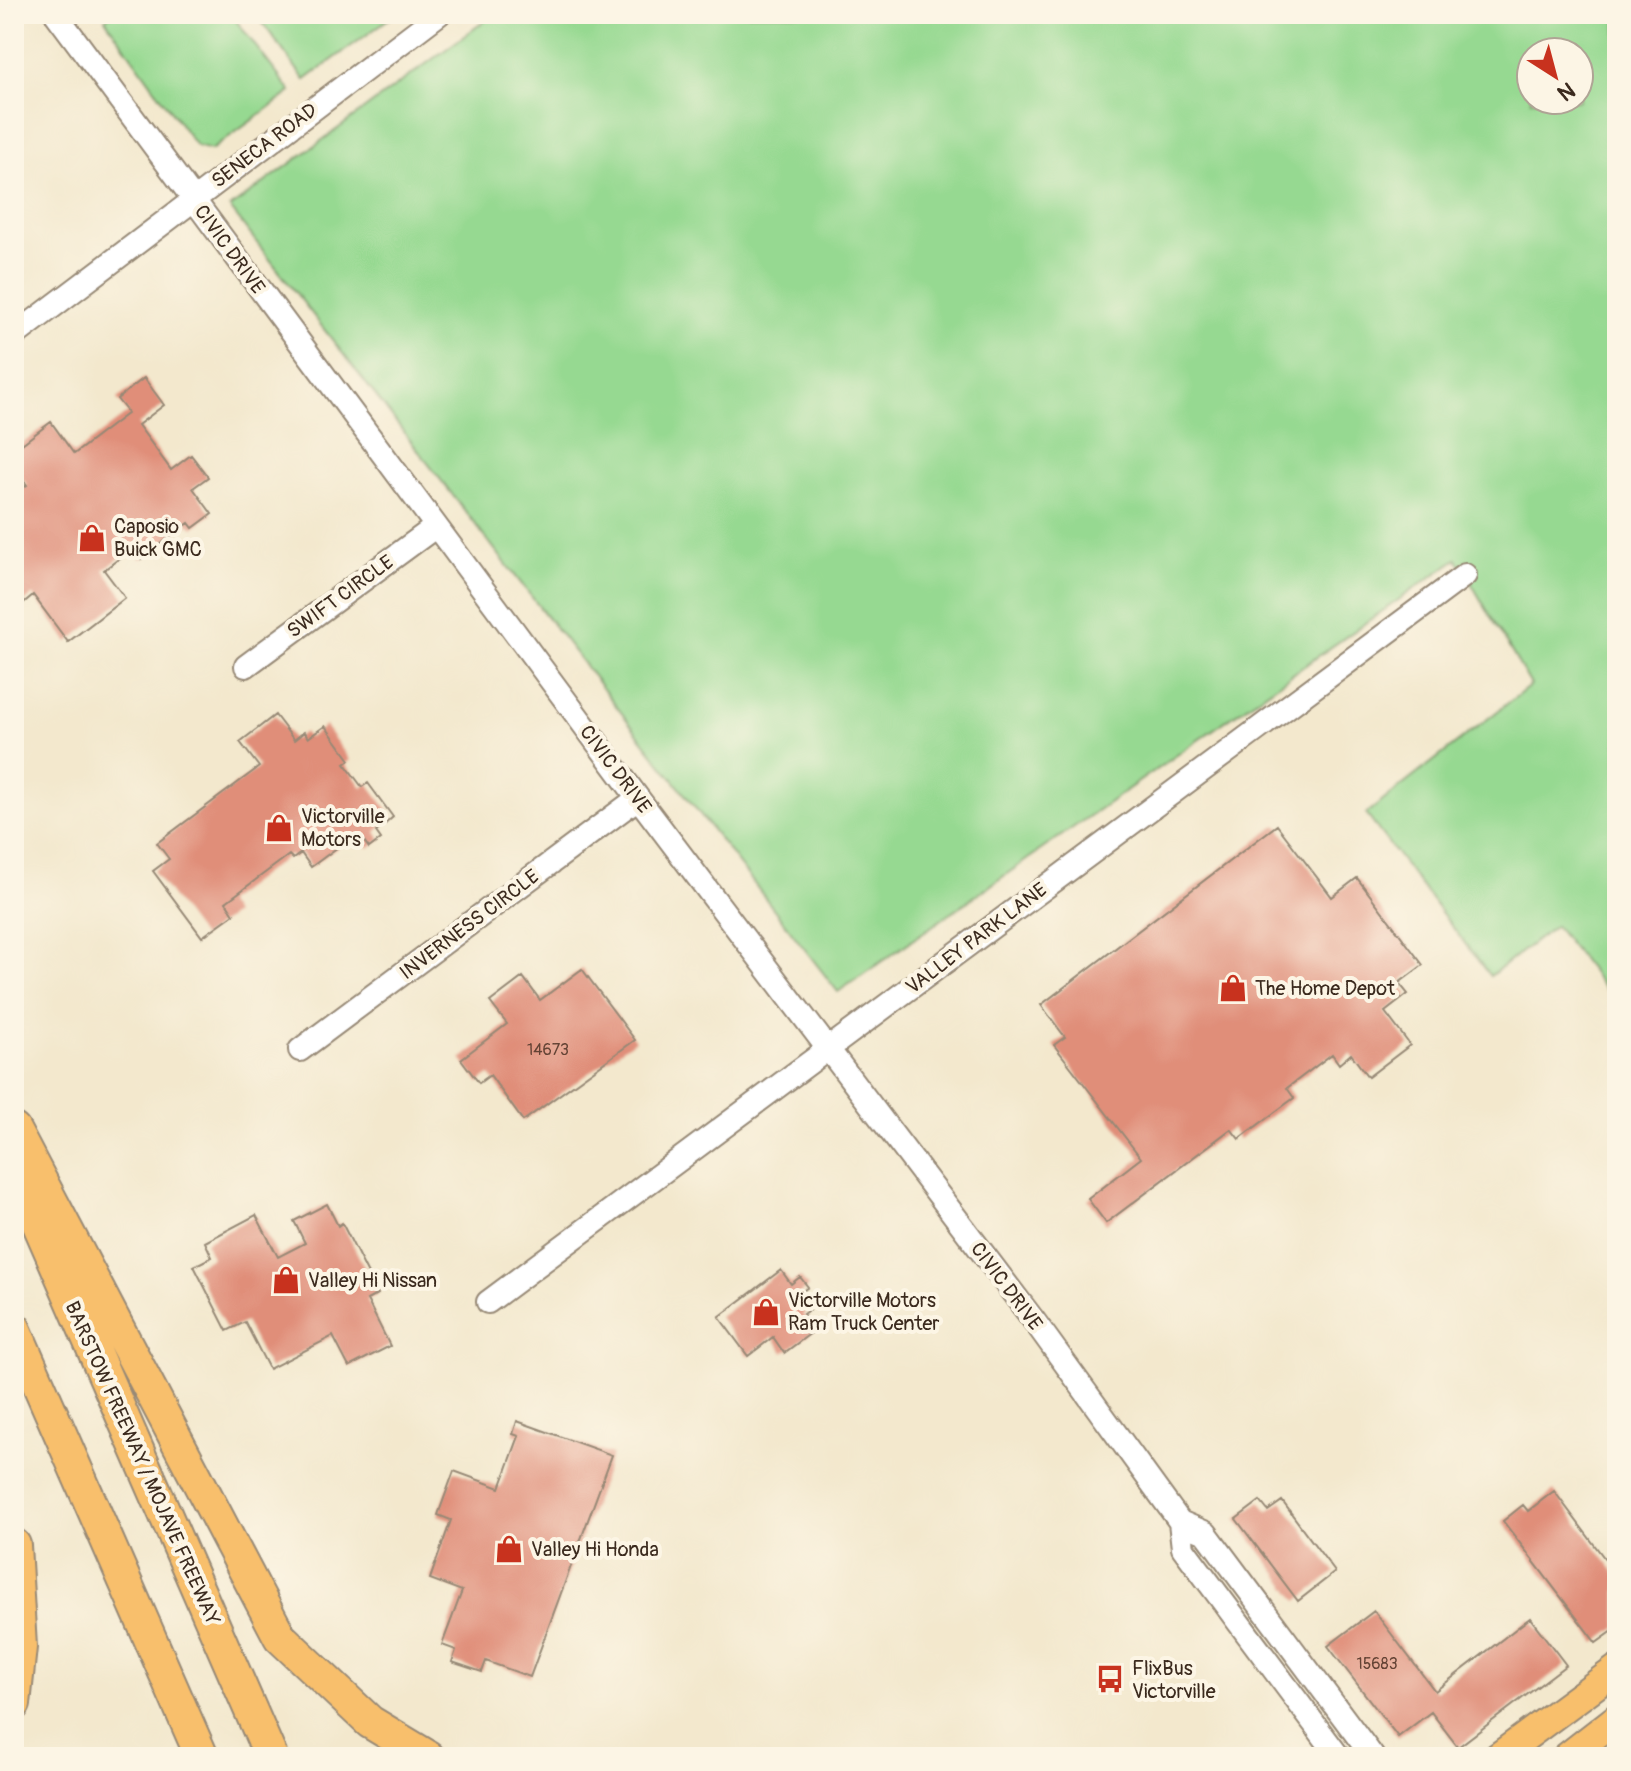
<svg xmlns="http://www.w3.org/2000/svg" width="1631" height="1771" viewBox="0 0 1631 1771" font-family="Pangolin,sans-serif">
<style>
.green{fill:#96d991;stroke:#688258;stroke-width:2;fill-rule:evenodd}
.building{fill:#e08e79}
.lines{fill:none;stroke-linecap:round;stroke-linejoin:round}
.minor-casing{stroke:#978976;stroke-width:26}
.major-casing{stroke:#978976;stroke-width:32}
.highway-casing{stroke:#978976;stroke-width:36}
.minor{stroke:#fff;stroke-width:22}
.major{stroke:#f8bf6c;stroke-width:28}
.highway{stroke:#f8bf6c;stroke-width:32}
.labels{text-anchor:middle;stroke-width:8;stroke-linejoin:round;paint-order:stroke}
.number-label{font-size:16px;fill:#644335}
.street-label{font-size:20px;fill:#3b2a1e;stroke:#fcf5e5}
.poi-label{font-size:20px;fill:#3b2a1e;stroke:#fcf5e5;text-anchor:start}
</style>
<rect width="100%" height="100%" fill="#fcf5e5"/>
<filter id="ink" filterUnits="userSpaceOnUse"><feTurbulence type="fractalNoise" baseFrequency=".0125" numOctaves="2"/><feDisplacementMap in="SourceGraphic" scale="16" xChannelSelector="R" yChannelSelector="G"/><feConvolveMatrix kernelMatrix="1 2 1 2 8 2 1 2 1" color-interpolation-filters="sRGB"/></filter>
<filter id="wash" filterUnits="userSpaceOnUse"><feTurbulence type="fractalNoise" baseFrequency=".006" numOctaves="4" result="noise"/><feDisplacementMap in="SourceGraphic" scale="32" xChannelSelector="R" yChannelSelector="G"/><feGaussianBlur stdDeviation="1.8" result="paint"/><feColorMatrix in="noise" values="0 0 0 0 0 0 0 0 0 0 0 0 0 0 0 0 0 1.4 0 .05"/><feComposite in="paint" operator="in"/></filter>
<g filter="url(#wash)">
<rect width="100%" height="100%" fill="#f3e8cd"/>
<path class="green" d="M112 14H231L291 92 211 150 196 146 105 19Z
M256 14H395L305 80Z
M494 14H1617V1004L1555 926 1490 976 1366 814 1531 685 1457 559 838 992 230 208ZM1531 52H1579V100H1531Z"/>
<g id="blocks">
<path class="building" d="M144 378 164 405 138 425 171 470 191 455 208 477 193 488 212 514 193 528 189 523 141 559 133 548 104 570 125 598 68 642 33 595 21 605 14 595V495L27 485 14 467V450L51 422 74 454 128 413 117 399Z
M275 715 294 740 304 732 308 738 325 726 350 760 345 764 362 787 368 783 393 817 376 832 381 839 369 848 364 841 357 846 350 838 311 867 301 853 293 859 289 855 226 902 234 914 202 937 153 871 169 859 157 843 259 767 240 742Z
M1277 825 1332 897 1357 878 1423 965 1399 983 1408 994 1385 1012 1410 1045 1368 1077 1351 1054 1339 1064 1332 1054 1287 1088 1294 1098 1239 1139 1231 1129 1106 1223 1088 1199 1141 1158 1054 1045 1065 1037 1041 1005Z
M582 969 635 1040 523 1121 490 1075 479 1083 461 1059 507 1024 490 1002 523 977 540 1000Z
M327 1204 338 1226 342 1223 378 1294 367 1300 390 1346 349 1367 333 1336 269 1369 245 1322 227 1331 194 1266 212 1257 205 1242 256 1215 278 1257 305 1243 294 1221Z
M781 1270 791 1284 800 1277 808 1287 799 1294 810 1309 803 1314 815 1330 784 1353 773 1337 748 1356 719 1317Z
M517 1421 612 1455 530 1677 486 1661 482 1672 452 1662 456 1650 442 1645 462 1591 430 1579 451 1520 438 1515 454 1471 500 1488 519 1436 513 1434Z
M1554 1491 1617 1575V1628L1596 1643 1503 1521 1523 1505 1528 1511Z
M1260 1501 1268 1511 1282 1501 1335 1572 1298 1601 1236 1519Z
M1374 1611 1435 1691 1530 1618 1566 1665 1458 1747 1431 1712 1398 1737 1328 1646Z"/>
</g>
</g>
<g filter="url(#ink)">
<use href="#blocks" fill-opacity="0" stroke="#978976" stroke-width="2"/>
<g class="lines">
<defs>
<path id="minor" d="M56 14 638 798 1035 1322 1180 1522 1206 1533 1373 1757
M14 336 439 14
M246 666 435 527
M300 1050 638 798
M488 1302 1465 575
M1180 1522 1183 1548 1339 1757"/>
<path id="major" d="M1498 1757 1617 1669
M1567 1757 1617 1718"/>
<path id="highway" d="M14 1130 280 1637 370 1722 428 1757
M23 1188 271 1757
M14 1328 202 1757
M14 1545 20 1647 14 1704"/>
</defs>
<use href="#minor" class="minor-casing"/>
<use href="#major" class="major-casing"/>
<use href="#highway" class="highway-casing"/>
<use href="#minor" class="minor"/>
<use href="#major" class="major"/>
<use href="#highway" class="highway"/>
</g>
</g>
<defs>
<symbol id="shop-bare" viewBox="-9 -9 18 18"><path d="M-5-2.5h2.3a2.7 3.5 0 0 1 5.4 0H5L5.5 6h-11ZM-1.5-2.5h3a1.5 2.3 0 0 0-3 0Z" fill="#c8321e" stroke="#fcf5e5" stroke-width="2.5" paint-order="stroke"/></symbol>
<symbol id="bus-bare" viewBox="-9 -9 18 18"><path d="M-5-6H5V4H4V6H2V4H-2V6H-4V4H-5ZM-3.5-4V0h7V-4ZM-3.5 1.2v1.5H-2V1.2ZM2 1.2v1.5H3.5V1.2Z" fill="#c8321e" stroke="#fcf5e5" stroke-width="2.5" paint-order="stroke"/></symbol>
</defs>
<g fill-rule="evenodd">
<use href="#shop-bare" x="72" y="518" width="40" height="40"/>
<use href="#shop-bare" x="259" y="808" width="40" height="40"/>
<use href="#shop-bare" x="1213" y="968" width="40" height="40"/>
<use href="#shop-bare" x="266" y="1260" width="40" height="40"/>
<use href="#shop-bare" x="746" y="1292" width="40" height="40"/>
<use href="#shop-bare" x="489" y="1529" width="40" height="40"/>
<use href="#bus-bare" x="1090" y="1659" width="40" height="40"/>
</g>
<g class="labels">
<g class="number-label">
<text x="548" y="1055">14673</text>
<text x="1377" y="1669">15683</text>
</g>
<g class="street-label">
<text transform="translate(264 145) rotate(-37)" y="7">SENECA ROAD</text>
<text transform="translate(230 249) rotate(54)" y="7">CIVIC DRIVE</text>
<text transform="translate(340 596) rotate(-36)" y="7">SWIFT CIRCLE</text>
<text transform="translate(616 769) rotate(53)" y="7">CIVIC DRIVE</text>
<text transform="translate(469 924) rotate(-37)" y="7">INVERNESS CIRCLE</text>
<text transform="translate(976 938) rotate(-37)" y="7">VALLEY PARK LANE</text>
<text transform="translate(1007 1286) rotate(53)" y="7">CIVIC DRIVE</text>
<text transform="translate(143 1463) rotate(66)" y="7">BARSTOW FREEWAY / MOJAVE FREEWAY</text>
</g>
<g class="poi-label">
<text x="114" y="533">Caposio<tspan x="114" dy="23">Buick GMC</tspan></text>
<text x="301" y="823">Victorville<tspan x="301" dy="23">Motors</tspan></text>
<text x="1255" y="995">The Home Depot</text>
<text x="308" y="1287">Valley Hi Nissan</text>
<text x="788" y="1307">Victorville Motors<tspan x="788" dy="23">Ram Truck Center</tspan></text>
<text x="531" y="1556">Valley Hi Honda</text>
<text x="1132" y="1675">FlixBus<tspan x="1132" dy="23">Victorville</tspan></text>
</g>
</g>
<rect width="1631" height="1771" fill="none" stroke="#fcf5e5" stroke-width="48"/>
<g transform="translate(1555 76) rotate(144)"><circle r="38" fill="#fcf5e5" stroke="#afa495" stroke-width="2"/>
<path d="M0-6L14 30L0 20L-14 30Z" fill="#c8321e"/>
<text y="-12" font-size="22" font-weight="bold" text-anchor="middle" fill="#3b2a1e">N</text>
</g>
</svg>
